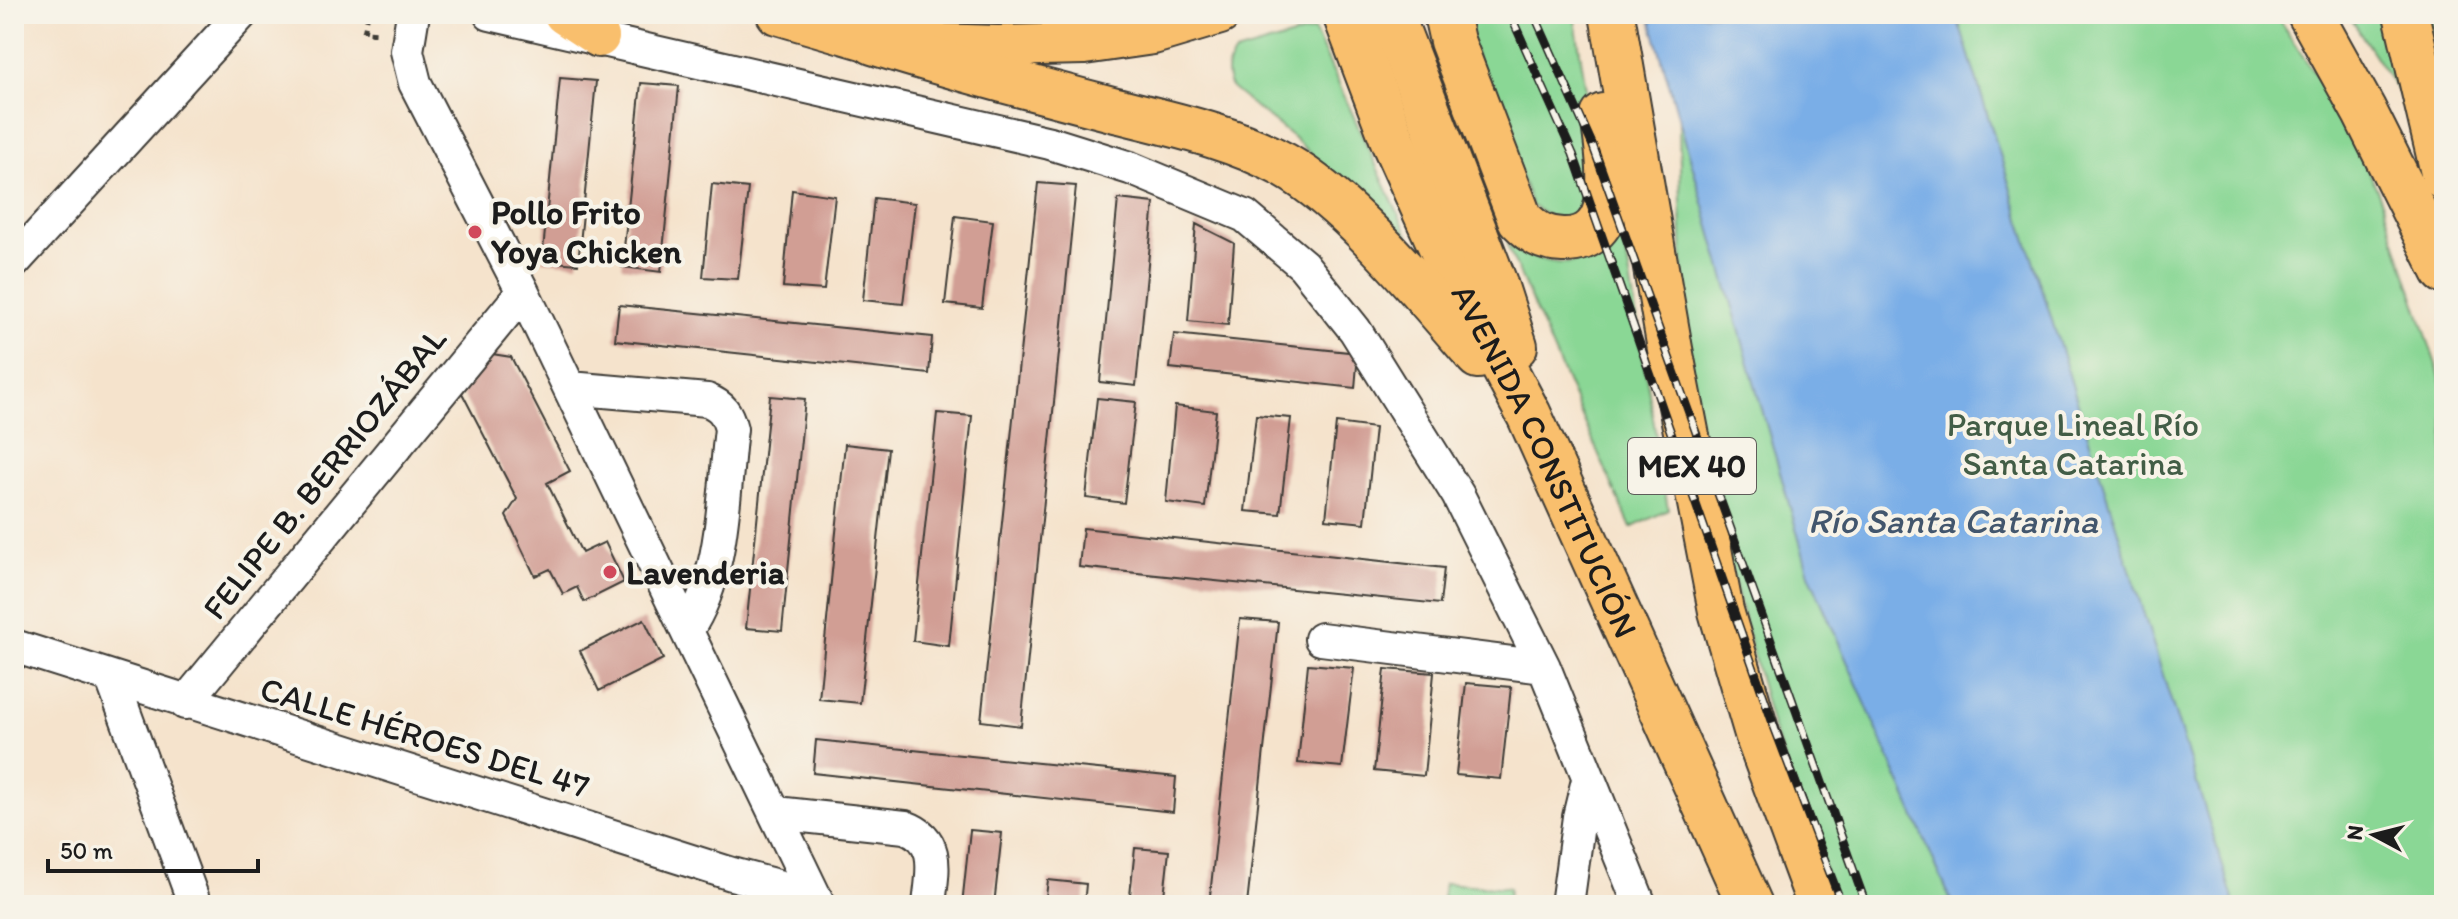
<svg xmlns="http://www.w3.org/2000/svg" width="2458" height="919" viewBox="0 0 2458 919" font-family="Itim,sans-serif">
<style>
.green{fill:#8ad795;stroke:#537a58;stroke-width:2}
.water{fill:#7aaee7;stroke:#4b6582;stroke-width:2}
.building{fill:#d19e94}
.lines{fill:none;stroke-linecap:round;stroke-linejoin:round}
.minor-casing{stroke:#3d3a36;stroke-width:36}
.major-casing{stroke:#3d3a36;stroke-width:44}
.highway-casing{stroke:#3d3a36;stroke-width:48}
.path{stroke:#3d3a36;stroke-width:5;stroke-dasharray:6 6;stroke-linecap:butt}
.minor{stroke:#fff;stroke-width:32}
.major{stroke:#f9bf6d;stroke-width:40}
.highway{stroke:#f9bf6d;stroke-width:44}
.rail-casing{stroke:#1c1c1c;stroke-width:9}
.rail{stroke:#f7f3e8;stroke-width:6;stroke-dasharray:18;stroke-linecap:butt}
.poi-dot{fill:#d1495b;stroke:#f7f3e8;stroke-width:3}
.labels{text-anchor:middle;stroke-width:8;stroke-linejoin:round;paint-order:stroke}
.shield{fill:#f7f3e8;stroke:#5e5c59;stroke-width:2}
.shield-label{font-size:32px;font-weight:bold;fill:#1c1c1c}
.poi-label{font-size:34px;font-weight:bold;fill:#1c1c1c;stroke:#f7f3e8;text-anchor:start}
.park-label{font-size:34px;fill:#425d46;stroke:#f7f3e8}
.street-label{font-size:34px;fill:#1c1c1c;stroke:#f7f3e8}
.water-label{font-size:36px;font-style:italic;fill:#42566d;stroke:#f7f3e8}
</style>
<rect width="100%" height="100%" fill="#f7f3e8"/>
<filter id="ink" filterUnits="userSpaceOnUse"><feTurbulence type="fractalNoise" baseFrequency=".0125" numOctaves="2"/><feDisplacementMap in="SourceGraphic" scale="16" xChannelSelector="R" yChannelSelector="G"/><feConvolveMatrix kernelMatrix="1 2 1 2 8 2 1 2 1" color-interpolation-filters="sRGB"/></filter>
<filter id="wash" filterUnits="userSpaceOnUse"><feTurbulence type="fractalNoise" baseFrequency=".006" numOctaves="4" result="noise"/><feDisplacementMap in="SourceGraphic" scale="32" xChannelSelector="R" yChannelSelector="G"/><feGaussianBlur stdDeviation="1.8" result="paint"/><feColorMatrix in="noise" values="0 0 0 0 0 0 0 0 0 0 0 0 0 0 0 0 0 1.4 0 .05"/><feComposite in="paint" operator="in"/></filter>
<g filter="url(#wash)">
<rect width="100%" height="100%" fill="#f5e3cc"/>
<path class="green" d="M1460 14H1574L1599 171 1584 214C1562 223 1551 219 1532 206Z
M1670 14H2275L2334 103 2361 152 2383 204 2444 389V905H1838L1772 727 1686 396 1677 51Z
M2348 14H2390L2414 116Z
M2426 14H2444V91Z
M1314 30 1429 281C1385 232 1341 182 1293 137 1283 128 1235 92 1231 87 1224 74 1227 64 1235 53Z
M1622 228 1668 510 1631 528 1507 245C1555 269 1585 274 1622 228Z
M1444 883 1509 888 1508 905H1441Z"/>
<path class="water" d="M1649 14H1956L2235 905H1953L1809 574Z"/>
<g id="blocks">
<path class="building" d="M560 78 596 81 578 264 542 261Z
M641 83 679 86 661 272 622 267Z
M1038 183 1076 186 1021 726 981 721Z
M712 184 748 188 738 279 703 277Z
M792 190 835 196 824 290 783 287Z
M874 198 915 203 903 304 863 300Z
M1118 199 1154 203 1136 386 1100 382Z
M955 216 993 221 982 308 945 304Z
M1196 224 1234 243 1228 325 1188 321Z
M619 305 932 337 929 374 615 340Z
M1174 334 1358 353 1355 388 1170 368Z
M492 354 511 357 570 471 547 483 582 553 605 542 624 582 584 602 577 587 563 594 550 569 535 576 506 516 517 499 462 393Z
M770 396 805 399 782 631 746 628Z
M1097 398 1136 402 1124 503 1086 498Z
M1175 406 1216 411 1205 507 1166 502Z
M937 413 972 416 949 646 913 641Z
M1256 415 1291 418 1280 514 1245 511Z
M1336 423 1375 428 1365 523 1326 519Z
M845 444 888 449 860 703 819 699Z
M1083 528 1444 568 1440 604 1079 567Z
M644 619 663 659 599 691 580 651Z
M1240 619 1278 622 1247 905H1209Z
M1308 664 1354 668 1342 767 1298 763Z
M1385 669 1434 673 1424 776 1374 771Z
M1466 683 1511 687 1501 779 1456 775Z
M816 740 1176 777 1173 812 813 773Z
M970 830 1002 833 994 905H962Z
M1135 848 1169 851 1163 905H1129Z
M1048 880 1086 884 1084 905H1045Z"/>
</g>
</g>
<g filter="url(#ink)">
<use href="#blocks" fill-opacity="0" stroke="#3d3a36" stroke-width="2"/>
<g class="lines">
<defs>
<path id="minor" d="M413 14 407 51 415 83 523 292 819 905
M490 14 1050 143 1130 168 1245 216 1303 265 1355 330 1458 495 1544 667 1640 905
M14 262 241 14
M570 388 707 400C722 406 727 413 731 429 723 494 725 574 687 630
M1321 639 1544 667
M14 646 732 874 815 896
M112 679 195 905
M185 703 523 292
M776 813 905 827C942 840 932 873 929 905
M1567 905 1579 817 1588 780"/>
<path id="major" d="M564 14 599 37
M777 14 873 42 998 46 1084 44 1153 34 1220 14"/>
<g id="highway">
<path id="s1" d="M1345 14 1393 141 1445 256 1529 415 1750 905"/>
<path d="M1391 14 1495 284 1515 346"/>
<path d="M1446 14 1452 41 1520 219C1534 233 1543 239 1563 240 1626 242 1608 154 1603 116"/>
<path d="M1612 14 1670 349 1721 611 1758 737 1820 905"/>
<path d="M2310 14 2364 111 2444 271"/>
<path d="M2406 14 2444 177"/>
<path d="M873 42C952 67 1031 88 1112 109 1170 124 1231 136 1284 165 1350 202 1428 298 1478 356"/>
</g>
</defs>
<use href="#minor" class="minor-casing"/>
<use href="#major" class="major-casing"/>
<use href="#highway" class="highway-casing"/>
<path class="path" d="M368 14 364 32 380 33"/>
<use href="#minor" class="minor"/>
<use href="#major" class="major"/>
<use href="#highway" class="highway"/>
<defs>
<path id="rail" d="M1510 14 1573 154 1775 729 1842 905
M1534 14 1593 146 1866 905"/>
</defs>
<use href="#rail" class="rail-casing"/>
<use href="#rail" class="rail"/>
</g>
</g>
<g class="poi-dot">
<circle cx="475" cy="232" r="8"/>
<circle cx="610" cy="572" r="8"/>
</g>
<g class="labels">
<rect class="shield" x="1628" y="438" width="128" height="56" rx="6"/>
<g class="shield-label">
<text x="1692" y="477">MEX 40</text>
</g>
<g class="poi-label">
<text x="491" y="224">Pollo Frito<tspan x="491" dy="39">Yoya Chicken</tspan></text>
<text x="626" y="584">Lavenderia</text>
</g>
<g class="park-label">
<text x="2073" y="436">Parque Lineal Río<tspan x="2073" dy="39">Santa Catarina</tspan></text>
</g>
<g class="street-label">
<text dy="12" stroke="none"><textPath href="#s1" startOffset="490">AVENIDA CONSTITUCIÓN</textPath></text>
<text transform="translate(324 473) rotate(-51)" y="12">FELIPE B. BERRIOZÁBAL</text>
<text transform="translate(425 737) rotate(17)" y="12">CALLE HÉROES DEL 47</text>
</g>
<g class="water-label">
<text x="1953" y="533">Río Santa Catarina</text>
</g>
</g>
<rect width="2458" height="919" fill="none" stroke="#f7f3e8" stroke-width="48"/>
<g transform="translate(2374 835) rotate(277)" stroke="#f7f3e8" stroke-width="6" paint-order="stroke">
<path d="M0-6L14 30L0 20L-14 30Z" fill="#1c1c1c"/>
<text y="-12" font-size="22" font-weight="bold" text-anchor="middle" fill="#1c1c1c">N</text>
</g>
<path d="M48 859v12h210v-12" fill="none" stroke="#1c1c1c" stroke-width="4"/>
<text x="60" y="859" font-size="24" fill="#1c1c1c" stroke="#f7f3e8" stroke-width="6" paint-order="stroke">50 m</text>
</svg>
